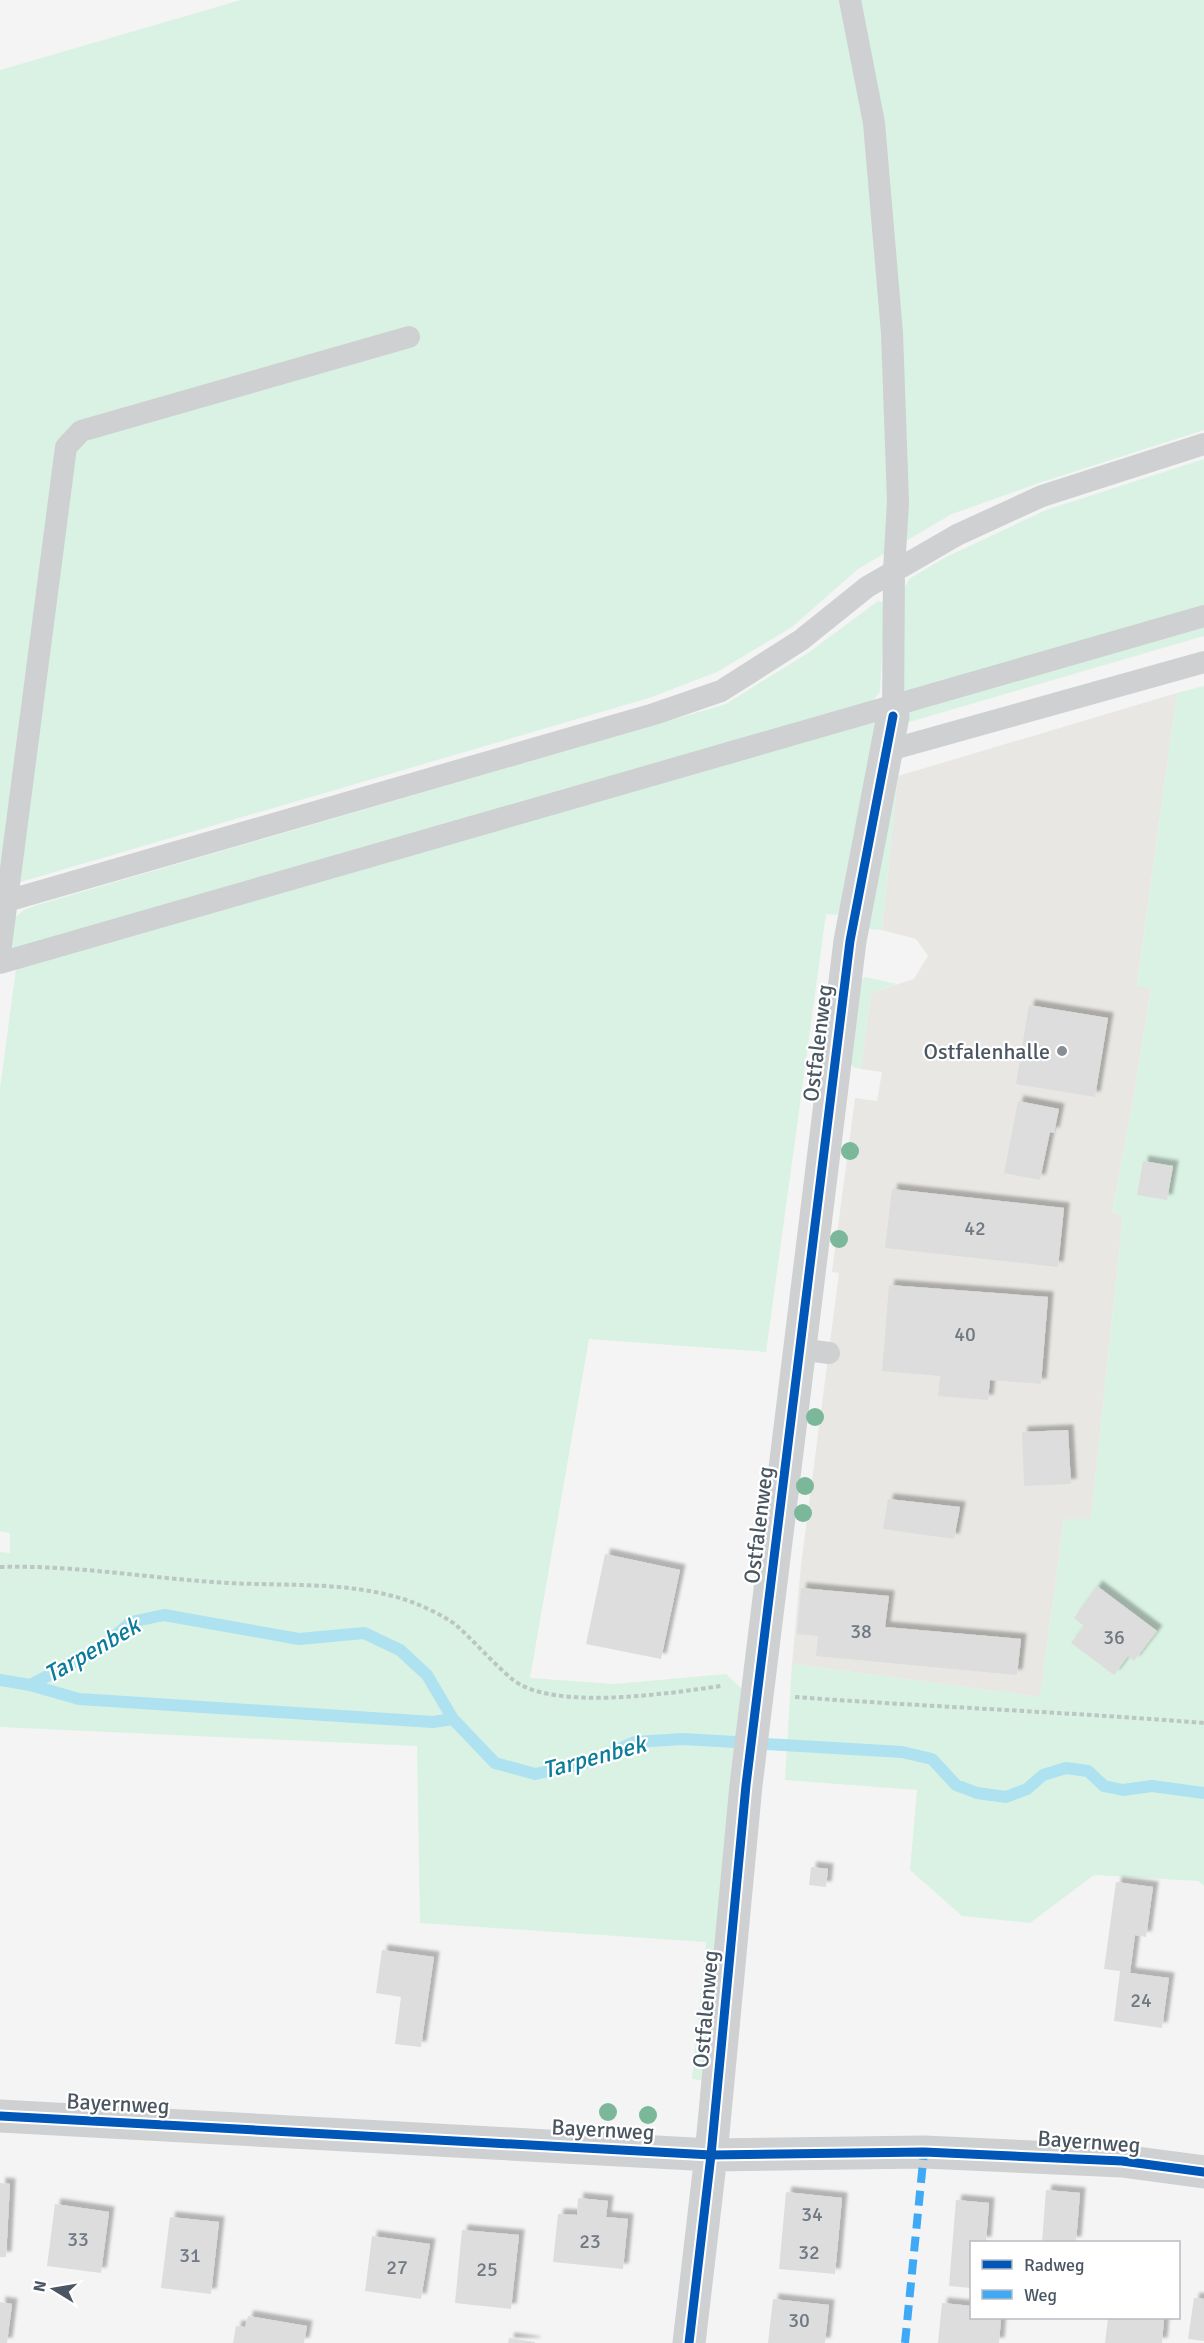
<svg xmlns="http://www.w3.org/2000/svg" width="1204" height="2343" viewBox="0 0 1204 2343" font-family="Signika,sans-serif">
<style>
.commercial{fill:#e8e7e3}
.green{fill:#d9f2e3}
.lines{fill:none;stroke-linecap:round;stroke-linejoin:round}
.stream{stroke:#aee2f0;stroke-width:12}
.building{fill:#ddddde;filter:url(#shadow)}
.path{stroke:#bcc7c4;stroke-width:4;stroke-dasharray:4.5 3;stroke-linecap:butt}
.lane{stroke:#ced0d2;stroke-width:22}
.street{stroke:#ced0d2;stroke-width:33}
.quiet{stroke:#3fa9f5;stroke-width:8;stroke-dasharray:15 8;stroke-linecap:butt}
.cycleway-casing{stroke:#fff;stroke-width:13}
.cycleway{stroke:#0057b8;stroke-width:9}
.tree{fill:#7ab899}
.poi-dot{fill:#868d94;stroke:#fff;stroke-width:2}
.labels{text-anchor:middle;stroke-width:4.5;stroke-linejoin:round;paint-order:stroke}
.number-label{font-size:20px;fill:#707881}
.street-label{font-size:22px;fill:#4a5661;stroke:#fff}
.poi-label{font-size:22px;fill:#4a5661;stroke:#fff;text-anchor:end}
.water-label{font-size:24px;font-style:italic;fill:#0c7c9b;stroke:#fff}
</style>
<defs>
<filter id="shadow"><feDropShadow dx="5.5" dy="-5.5" stdDeviation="1.5" flood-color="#0004"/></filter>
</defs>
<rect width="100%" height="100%" fill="#f4f4f4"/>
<path class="commercial" d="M1177 693 1137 985 1151 988 1132 1108 1112 1212 1123 1215 1091 1519H1064L1040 1697 792 1664 801 1565 839 1273 832 1272 855 1098 877 1101 882 1072 861 1069 871 993 914 979 928 956 916 939 882 930 898 776Z"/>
<path class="green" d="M241 0H1204V430L1039 483 952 514 858 569 792 627 717 672 649 698 0 888V70Z
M1204 459V610L906 696 901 691 904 589 909 579 946 557 1046 510Z
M878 601 885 603 880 692 871 703 5 957 15 917 24 910 37 905 726 704 808 653Z
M1204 626V636L899 725 900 714Z
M1204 686V1886L1198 1881 1094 1875 1030 1923 962 1916 910 1870 917 1790 785 1780 792 1664 1040 1697 1064 1519H1091L1123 1215 1112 1213 1132 1108 1151 989 1137 986 1177 693Z
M884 718 855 866 837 915 826 914 766 1352 589 1339 530 1678 614 1684 726 1674 744 1691 708 2081 692 2079 706 1942 420 1923 417 1746 0 1727V1552L10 1553V1533L0 1531V1089L16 969Z
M898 776 882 930 868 929Z
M865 977 897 984 871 993 861 1069 853 1067 846 1057 857 982Z"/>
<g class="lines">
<path class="stream" d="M0 1680 30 1685 100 1649 131 1622 164 1615 299 1639 364 1633 400 1650 427 1675 453 1719 495 1763 535 1774 593 1761 635 1742 683 1739 902 1752 932 1759 956 1785 977 1793 1006 1797 1027 1789 1043 1775 1066 1768 1088 1771 1104 1786 1123 1790 1152 1786 1204 1793
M30 1685 79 1699 433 1722 453 1719"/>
</g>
<path class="building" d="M1029 1005 1108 1018 1095 1097 1016 1084Z
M1018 1101 1059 1109 1054 1133 1050 1132 1040 1180 1004 1173Z
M1143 1161 1173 1166 1167 1200 1137 1195Z
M892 1189 1064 1208 1058 1267 885 1248Z
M889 1285 1048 1297 1041 1384 990 1380 988 1400 938 1396 940 1376 882 1371Z
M1068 1430 1071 1484 1024 1486 1022 1432Z
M888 1499 960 1507 954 1539 883 1529Z
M605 1554 680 1570 661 1659 586 1644Z
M1097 1586 1157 1631 1134 1661 1128 1656 1114 1675 1071 1643 1084 1626 1074 1618Z
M801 1588 889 1596 885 1627 1021 1639 1017 1675 816 1656 818 1636 797 1634Z
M811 1867 828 1869 826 1887 809 1885Z
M1116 1882 1153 1887 1146 1937 1135 1935 1130 1973 1169 1978 1162 2028 1114 2021 1120 1971 1104 1969Z
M382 1950 434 1957 421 2047 395 2044 401 1997 376 1993Z
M0 2183 10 2184 6 2257H0Z
M1046 2190 1080 2193 1076 2242H1042Z
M786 2192 842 2198 835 2274 779 2269Z
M578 2198 608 2201 606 2217 628 2219 623 2269 553 2262 558 2214 577 2215Z
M956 2200 989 2203 986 2242H972V2288L949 2286Z
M55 2204 109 2212 101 2273 47 2266Z
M170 2217 219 2222 211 2294 161 2288Z
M462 2230 519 2235 511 2309 455 2303Z
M372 2236 430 2244 421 2299 365 2291Z
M1194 2298 1204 2299V2341L1188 2339Z
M773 2299 829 2305 825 2343H768Z
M0 2302 12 2304 7 2343H0Z
M942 2303 972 2306V2318H1001L999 2343H938Z
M248 2316 307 2326 304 2343H233L236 2326 245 2327Z
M1108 2318H1164L1162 2343H1105Z
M509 2338 535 2342V2343H508Z"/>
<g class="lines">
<path class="path" d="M0 1567C72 1565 142 1577 213 1582 276 1587 343 1580 403 1599 417 1603 445 1616 456 1625 475 1642 492 1662 512 1679 552 1712 671 1693 721 1686
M795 1697C931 1707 1068 1712 1204 1723"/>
<path class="lane" d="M850 0 874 123 892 333 898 502 894 570 893 716
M886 751 1204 662
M0 903 654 714 721 691 801 640 867 587 957 535 1042 496 1204 444
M0 953 66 447 81 431 409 337
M0 963 1204 616
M799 1349 829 1353"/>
<path class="street" d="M0 2116 711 2155 924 2152 1122 2161 1204 2172
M689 2343 711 2155 746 1785 850 941 893 716"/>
<path class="quiet" d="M905 2343 924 2152"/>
<defs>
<path id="cycleway" d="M0 2116 711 2155 924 2152 1122 2161 1204 2172
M689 2343 711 2155 746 1785 850 941 893 716"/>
</defs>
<use href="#cycleway" class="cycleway-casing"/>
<use href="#cycleway" class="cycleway"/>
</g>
<g class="tree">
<circle cx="850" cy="1151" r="9"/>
<circle cx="839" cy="1239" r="9"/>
<circle cx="815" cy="1417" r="9"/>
<circle cx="805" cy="1486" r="9"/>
<circle cx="803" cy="1513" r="9"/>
<circle cx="608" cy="2112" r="9"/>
<circle cx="648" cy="2115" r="9"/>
</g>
<circle class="poi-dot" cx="1062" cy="1051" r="6"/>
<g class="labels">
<g class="number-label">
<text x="975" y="1235">42</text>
<text x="965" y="1341">40</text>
<text x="861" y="1638">38</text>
<text x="1114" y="1644">36</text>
<text x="1141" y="2007">24</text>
<text x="812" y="2221">34</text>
<text x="78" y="2246">33</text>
<text x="590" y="2248">23</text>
<text x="809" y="2259">32</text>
<text x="190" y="2262">31</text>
<text x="397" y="2274">27</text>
<text x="487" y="2276">25</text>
<text x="799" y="2327">30</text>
</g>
<g class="street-label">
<text transform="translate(817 1043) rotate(-83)" y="8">Ostfalenweg</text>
<text transform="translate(758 1525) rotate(-83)" y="8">Ostfalenweg</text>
<text transform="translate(705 2009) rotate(-85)" y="8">Ostfalenweg</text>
<text transform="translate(118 2103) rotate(3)" y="8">Bayernweg</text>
<text transform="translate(603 2129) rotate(3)" y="8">Bayernweg</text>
<text transform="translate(1089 2141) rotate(4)" y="8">Bayernweg</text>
</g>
<g class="poi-label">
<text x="1050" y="1059">Ostfalenhalle</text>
</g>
<g class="water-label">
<text transform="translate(92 1650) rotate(-30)" y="8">Tarpenbek</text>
<text transform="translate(594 1757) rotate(-15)" y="8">Tarpenbek</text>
</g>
</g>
<rect x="970" y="2241" width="210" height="78" fill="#ffffff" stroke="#b7bbc0" stroke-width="1.5"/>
<rect x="982" y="2260" width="30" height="9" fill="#0057b8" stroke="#b7bbc0" stroke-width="1.5"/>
<text x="1024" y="2271" font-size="18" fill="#4a5661">Radweg</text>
<rect x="982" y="2290" width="30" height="9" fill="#3fa9f5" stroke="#b7bbc0" stroke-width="1.5"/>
<text x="1024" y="2301" font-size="18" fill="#4a5661">Weg</text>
<g transform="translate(54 2289) rotate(281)" stroke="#ffffff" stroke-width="4.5" paint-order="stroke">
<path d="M0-4.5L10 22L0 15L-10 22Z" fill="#4a5661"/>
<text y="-9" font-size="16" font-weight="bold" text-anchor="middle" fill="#4a5661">N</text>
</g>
</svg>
